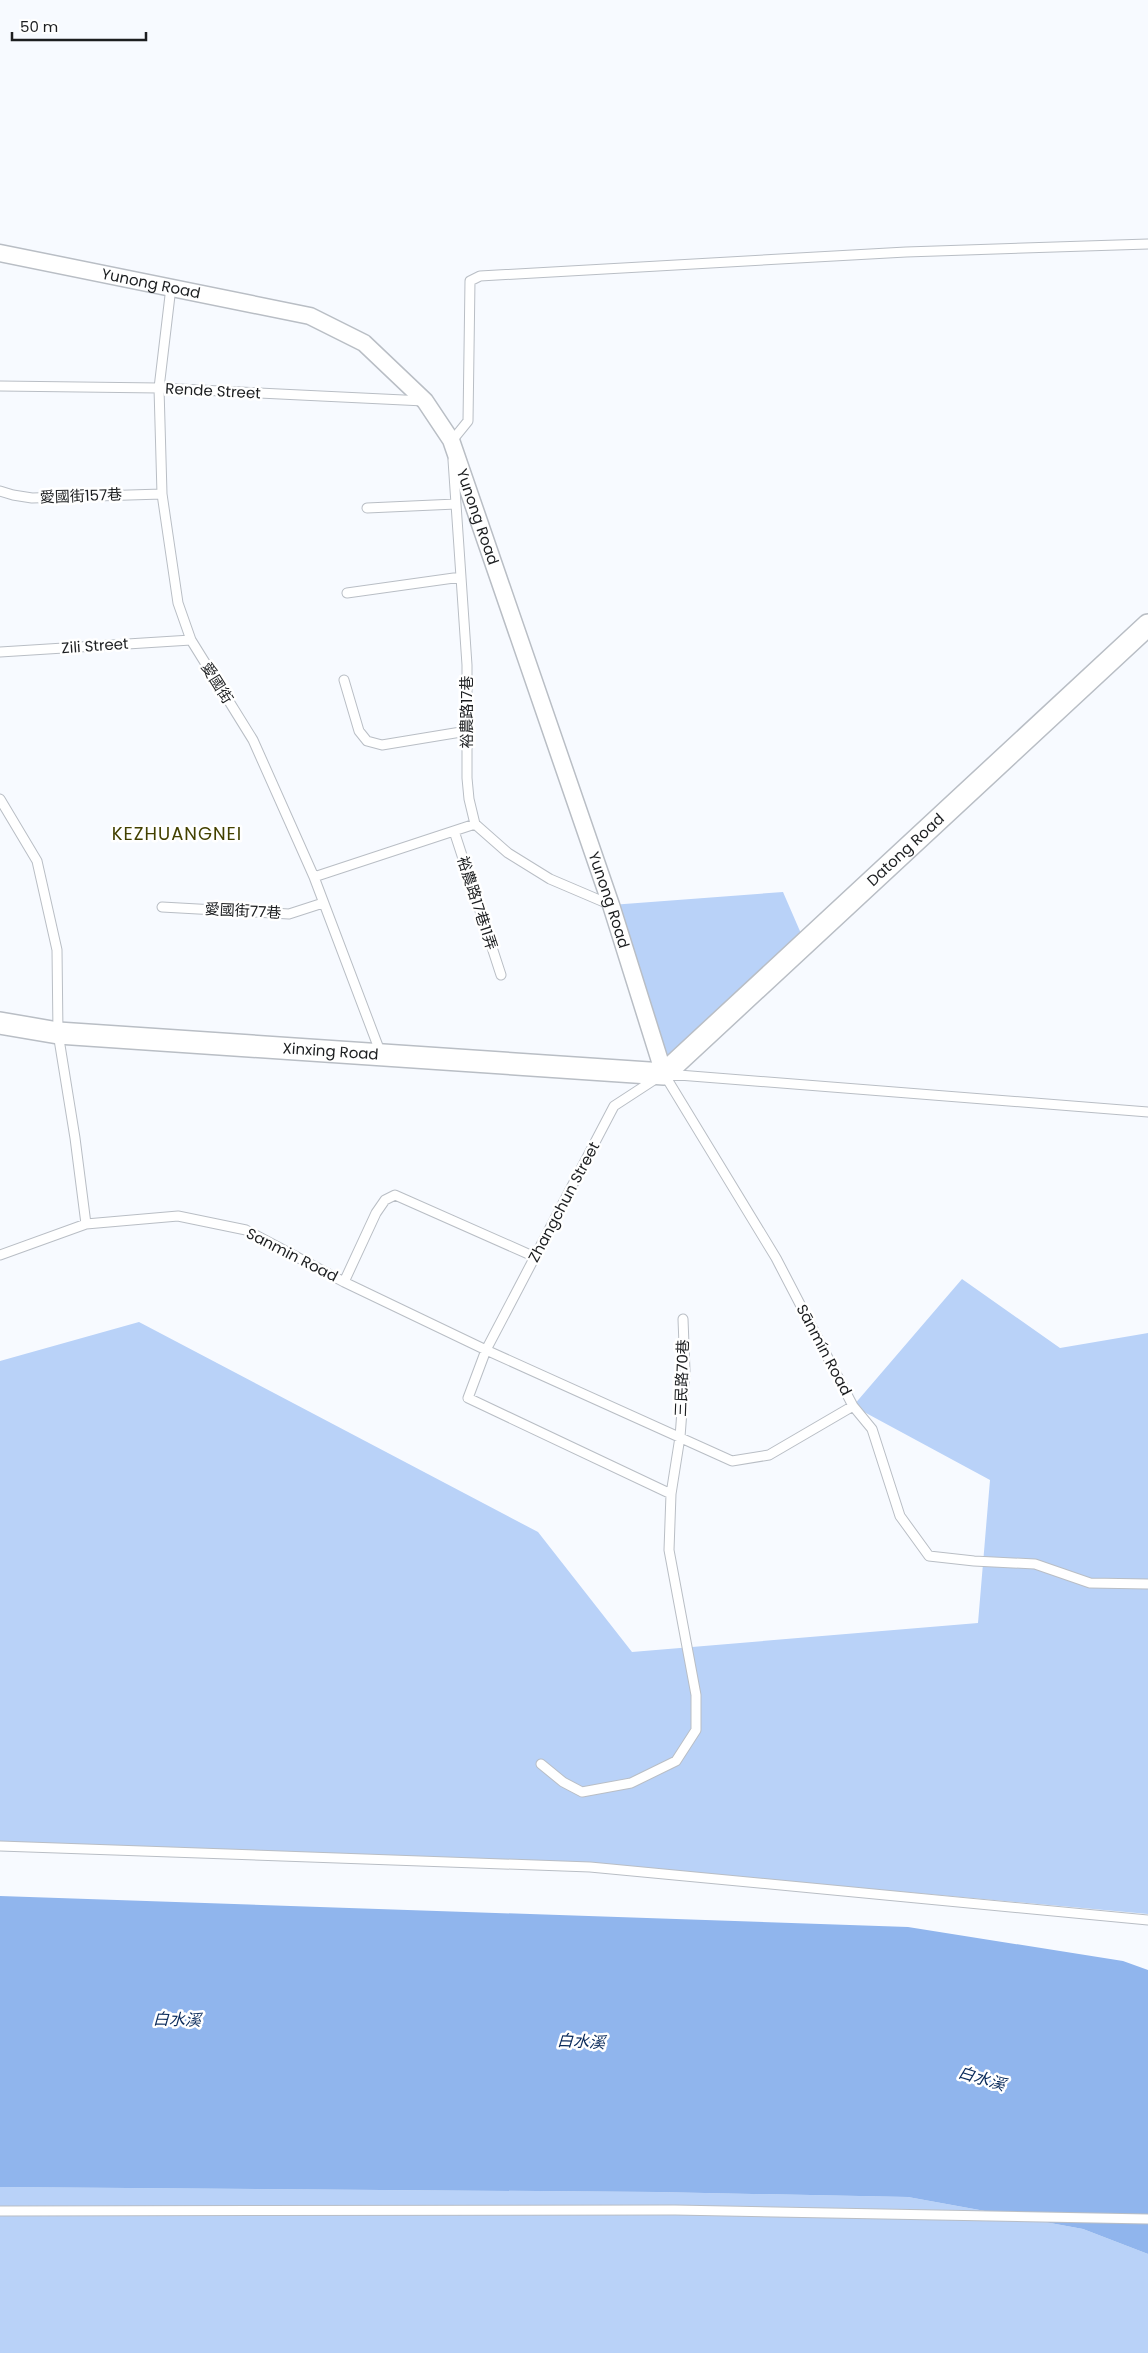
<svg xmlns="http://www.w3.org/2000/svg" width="1148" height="2353" viewBox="0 0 1148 2353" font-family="Poppins,'Noto Sans TC',sans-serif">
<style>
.green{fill:#b9d2f8}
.water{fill:#90b5ed}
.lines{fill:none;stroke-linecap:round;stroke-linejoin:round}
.service-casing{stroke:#b9bec5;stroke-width:11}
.minor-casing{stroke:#b9bec5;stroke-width:19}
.tertiary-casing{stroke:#b9bec5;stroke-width:24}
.service{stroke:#fff;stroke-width:9}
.minor{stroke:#fff;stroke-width:16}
.tertiary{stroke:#fff;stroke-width:21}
.labels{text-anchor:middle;stroke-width:5;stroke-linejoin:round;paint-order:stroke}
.street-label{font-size:15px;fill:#1c1e20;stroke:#fff}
.water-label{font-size:16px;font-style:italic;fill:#092a5b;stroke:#fff}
.quarter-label{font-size:18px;letter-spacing:1px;fill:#434100;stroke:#fff}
</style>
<rect width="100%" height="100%" fill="#f7faff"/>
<path class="green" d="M783 892 806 945 666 1069 611 905Z
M962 1279 1060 1348 1148 1333V1914L773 1880 521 1864 0 1851V1361L139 1322 538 1532 632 1652 978 1623 990 1480 853 1406Z
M0 2187 657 2192 908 2197 1083 2229 1148 2254V2353H0Z"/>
<path class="water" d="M0 1896 908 1927 1123 1961 1148 1970V2254L1083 2229 908 2197 657 2192 0 2187Z"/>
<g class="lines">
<defs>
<path id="service" d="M171 287 159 388 162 494 178 603 191 640 253 740 298 841 314 877 381 1054
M0 386 159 388 424 401
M451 442 468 421 470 281 480 276 906 252 1148 244
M453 460 467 665V778L469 799 475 824 508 853 550 879 611 905
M0 491 13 495 32 498 162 494
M367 508 456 504
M347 593 461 577
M0 652 191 640
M344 680 359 731 367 741 382 745 467 731
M0 799 37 861 57 950 58 1033 75 1138 86 1224
M454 831 501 975
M314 877 475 824
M162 907 289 914 323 903
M666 1074 1148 1112
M657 1078 614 1106 486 1350 468 1398 671 1494
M0 1255 86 1224 178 1216 246 1230 344 1282 486 1350 732 1461 769 1455 853 1406 776 1258 664 1074
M344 1282 376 1213 385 1200 395 1195 535 1257
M853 1406 872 1429 900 1516 929 1556 974 1561 1035 1564 1090 1583 1148 1584
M541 1764 563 1782 582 1792 631 1783 676 1761 696 1730V1695L669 1550 671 1494 680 1437 685 1371 683 1319
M0 1846 590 1867 1148 1920
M0 2211 675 2210 1148 2219"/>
<g id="minor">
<path id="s1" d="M0 253 310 316 364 343 425 401 451 440 611 905 664 1074"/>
</g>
<g id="tertiary">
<path id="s2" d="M0 1023 58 1033 664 1074 1148 625"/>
</g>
</defs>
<use href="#service" class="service-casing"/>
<use href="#minor" class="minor-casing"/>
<use href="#tertiary" class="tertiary-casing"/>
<use href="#service" class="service"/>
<use href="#minor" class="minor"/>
<use href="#tertiary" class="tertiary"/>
</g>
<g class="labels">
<g class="street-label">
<text dy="5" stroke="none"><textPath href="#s1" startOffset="154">Yunong Road</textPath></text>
<text transform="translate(213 391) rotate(3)" y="5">Rende Street</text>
<text transform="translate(81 496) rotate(-2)" y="5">愛國街157巷</text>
<text dy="5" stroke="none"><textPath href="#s1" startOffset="589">Yunong Road</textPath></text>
<text transform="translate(95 646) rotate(-4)" y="5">Zili Street</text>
<text transform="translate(217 683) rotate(58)" y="5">愛國街</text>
<text transform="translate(467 712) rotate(-90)" y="5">裕農路17巷</text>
<text dy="5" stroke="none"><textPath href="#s2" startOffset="996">Datong Road</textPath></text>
<text dy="5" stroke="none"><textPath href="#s1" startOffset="994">Yunong Road</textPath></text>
<text transform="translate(477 903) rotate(72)" y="5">裕農路17巷11弄</text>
<text transform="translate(243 911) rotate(3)" y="5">愛國街77巷</text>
<text dy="5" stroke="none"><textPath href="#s2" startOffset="332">Xinxing Road</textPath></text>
<text transform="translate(564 1202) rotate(-62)" y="5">Zhangchun Street</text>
<text transform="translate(292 1255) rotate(27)" y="5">Sanmin Road</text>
<text transform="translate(824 1350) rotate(62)" y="5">Sānmín Road</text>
<text transform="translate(682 1378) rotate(-88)" y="5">三民路70巷</text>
</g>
<g class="water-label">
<text transform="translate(177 2019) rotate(2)" y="6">白水溪</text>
<text transform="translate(581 2041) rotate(3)" y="6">白水溪</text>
<text transform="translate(982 2078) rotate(17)" y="6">白水溪</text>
</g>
<g class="quarter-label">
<text x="177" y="840">KEZHUANGNEI</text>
</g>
</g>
<path d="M12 32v8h134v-8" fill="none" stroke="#1c1e20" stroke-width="2.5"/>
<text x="20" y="32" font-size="15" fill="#1c1e20" stroke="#ffffff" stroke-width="4" paint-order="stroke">50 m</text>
</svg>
